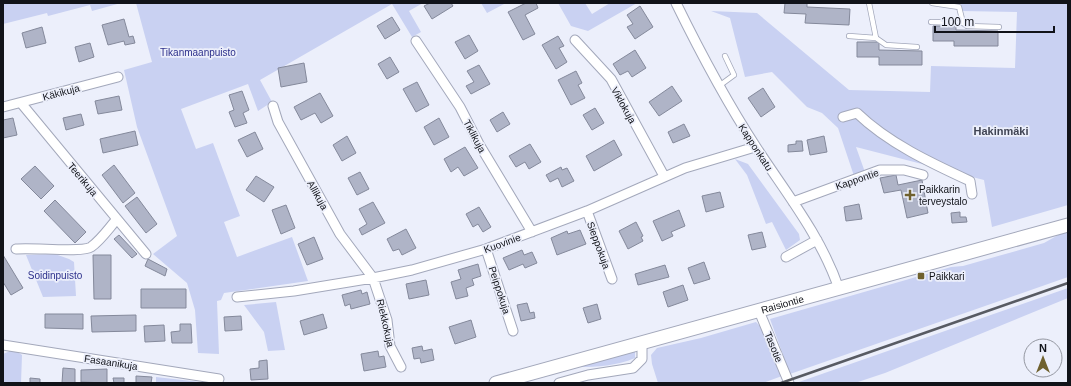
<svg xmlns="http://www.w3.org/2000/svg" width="1071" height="386" viewBox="0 0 1071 386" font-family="Helvetica,sans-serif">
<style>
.green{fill:#c9d1f2}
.building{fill:#afb4c7;stroke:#84899b}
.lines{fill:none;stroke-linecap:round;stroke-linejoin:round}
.service-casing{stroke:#a3a8bb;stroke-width:6}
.minor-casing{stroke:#a3a8bb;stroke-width:11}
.secondary-casing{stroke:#a3a8bb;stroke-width:15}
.service{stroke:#fff;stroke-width:4.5}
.minor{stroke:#fff;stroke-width:9}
.secondary{stroke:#fff;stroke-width:13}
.rail{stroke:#585b63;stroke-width:2.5}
.poi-dot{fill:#6f612e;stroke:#eceffb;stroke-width:1.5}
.labels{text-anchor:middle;stroke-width:3.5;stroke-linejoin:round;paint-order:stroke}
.park-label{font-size:10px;fill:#2c2f8b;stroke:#eceffb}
.street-label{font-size:10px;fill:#111319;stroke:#eceffb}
.poi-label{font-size:10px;fill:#111319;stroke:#eceffb;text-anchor:start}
.neighbourhood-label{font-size:11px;font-weight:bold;fill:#404454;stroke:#eceffb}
</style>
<rect width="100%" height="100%" fill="#eceffb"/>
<path class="green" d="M3 3H121L92 11 90 5 48 16 47 13 3 24Z
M136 3H423L409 11 421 32 412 37 392 4 260 80 272 102 258 111 248 84 181 109 196 149 213 143 240 216 224 222 237 257 292 237 308 281 224 293 221 300 217 301 219 354 198 353 195 310 187 283 153 254 177 236 137 127 124 70 152 62Z
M481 3H506L487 13Z
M558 3H585L592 14 610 3H637L588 31 571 26Z
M961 3H1068V205L992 227 984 180 856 147 866 175 855 179 838 128 822 113 807 107 772 72 745 77 730 18 711 11 757 13 849 90 930 92 931 66 1015 68 1017 12 961 11Z
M735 159 748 164 799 234 800 240 786 250 772 222 766 224 747 175Z
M1068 232V277L790 374 770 319 951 267 963 266 1044 243 1060 234Z
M55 254 69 259 74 262 76 296 43 297 26 255Z
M1068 288V298L885 373 855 383H796Z
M276 302 285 350 268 351 264 332 244 305Z
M756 322 761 327 782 376 763 383H658L652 364 651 355 657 348 701 338Z
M10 351H16L22 355 21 383H3V354Z
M635 351V358C616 366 598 367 578 367Z
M156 377 209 383H156Z"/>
<path class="building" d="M430 3H451L453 6 432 19 424 6Z
M526 3H536L538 8 525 15 535 34 523 40 508 12Z
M785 3H807V7L850 9 849 25 805 23 806 14 784 13Z
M640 6 653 27 635 39 627 27 633 24 627 15Z
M392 17 400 30 385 39 377 26Z
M124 19 129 37 133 36 135 43 125 45 124 41 108 45 102 25Z
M933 26H956V30L998 31V46H954V41H933Z
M42 27 46 43 26 48 22 33Z
M469 35 478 51 465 59 455 42Z
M558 36 564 46 559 48 567 62 556 69 542 45Z
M857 42H879V50L922 51V65H879V57H857Z
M90 43 94 57 79 62 75 47Z
M635 50 646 68 632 77 628 71 620 75 613 64Z
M390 57 399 72 387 79 378 64Z
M304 63 307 82 281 87 278 68Z
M479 65 490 84 471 94 466 86 474 82 467 71Z
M576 71 582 83 578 85 585 98 571 105 558 80Z
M417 82 429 105 416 112 403 89Z
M672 86 682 101 659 116 649 102Z
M763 88 775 107 761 117 748 98Z
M242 91 249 110 243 113 247 123 235 127 229 112 234 110 229 95Z
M320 93 333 116 321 123 315 113 301 120 294 107Z
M119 96 122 110 98 114 95 101Z
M595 108 604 123 592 130 583 115Z
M503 112 510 124 497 132 490 120Z
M81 114 84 125 66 130 63 118Z
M13 118 17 135 3 138V120Z
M439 118 449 137 434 145 424 127Z
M684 124 690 136 673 143 668 132Z
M135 131 138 145 103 153 100 139Z
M255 132 263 149 247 157 238 140Z
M347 136 356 153 342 161 333 145Z
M824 136 827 152 810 155 807 140Z
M614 140 622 155 594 171 586 156Z
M796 141H802L803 151 788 152V145L796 144Z
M530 144 541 162 529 169 525 162 516 167 509 156Z
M465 147 478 168 464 176 458 167 451 172 444 159Z
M114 165 135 193 123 203 102 175Z
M35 166 54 186 41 199 21 179Z
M561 167 562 170 567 168 574 181 562 187 558 178 550 182 546 175Z
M360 172 369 189 357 195 348 178Z
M896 175 898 185 922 180 928 213 907 218 901 190 884 193 880 178Z
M256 176 274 187 264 202 246 190Z
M720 192 724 207 706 212 702 196Z
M137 197 157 224 146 233 125 206Z
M55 200 86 232 75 243 44 211Z
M373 202 385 223 362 235 359 229 367 224 359 209Z
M859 204 862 219 846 221 844 207Z
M286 205 295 228 281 234 272 210Z
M479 207 491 227 483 232 478 224 473 227 466 214Z
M679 210 685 226 671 232 673 236 662 241 653 221Z
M960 212V217H966L967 222 952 223 951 213Z
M636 222 643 236 641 237 643 241 628 249 619 231Z
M406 229 416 248 402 255 399 249 393 251 387 239Z
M580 230 586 244 557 255 551 238 567 231 568 234Z
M762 232 766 247 752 250 748 235Z
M119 235 137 254 132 258 114 239Z
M314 237 323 259 307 265 298 244Z
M522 250 524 255 532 252 537 263 525 268 523 264 509 270 503 258Z
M3 255 23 288 11 295 3 282Z
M93 255H111V299H94Z
M148 259 167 269 165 276 145 266Z
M704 262 710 279 694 284 688 268Z
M478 264 481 276 472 279 474 285 466 288 468 296 456 299 451 282 461 279 458 270Z
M665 265 669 277 638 285 635 274Z
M426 280 429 295 409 299 406 284Z
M683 285 688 300 668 307 663 292Z
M141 289H186V308H141Z
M361 290 362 294 367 292 370 304 351 309 350 304 345 306 342 295Z
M527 303 530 313 534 312 535 318 521 321 517 305Z
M597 304 601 319 588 323 583 308Z
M45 314H83V329L45 328Z
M323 314 327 328 304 335 300 321Z
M136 315V331L92 332 91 316Z
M241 316 242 330 225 331 224 317Z
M471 320 476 337 455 344 449 327Z
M180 324H191L192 343H172L171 332 180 331Z
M164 325 165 341 145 342 144 326Z
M422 346 423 351 432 349 434 360 421 363 420 358 414 359 412 348Z
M378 351 379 357 384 356 386 367 364 371 361 354Z
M267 360 268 379 251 380 250 369 259 368V361Z
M63 368 75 369V383H62Z
M107 369V383L81 382V370Z
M136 376 152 377 151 383H136Z
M30 378 40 379V383H30Z
M113 378H124V383H114Z"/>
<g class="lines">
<defs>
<path id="service" d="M869 3 876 38 886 45 917 47
M931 22 963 23 959 7 932 3
M963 23 967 26 999 27
M849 36 876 38
M719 86 734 75 725 56"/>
<path id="minor" d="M676 3C700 52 726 101 756 147 786 193 821 236 839 289
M575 40 611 79 664 176
M416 41 460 107 479 144 532 232
M21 103 146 254
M273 106 278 122 340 234 373 278 387 320 390 346 401 367
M3 107 118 77
M843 117 857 113C888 143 931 163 970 181L972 194
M793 202 880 170H904L923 175
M587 211 612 279
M16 249C32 247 82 253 91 247 101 240 109 228 117 219
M486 249 513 331
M786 257 817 240
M237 297 294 291 373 278 412 270 486 249 587 211 685 168 755 147
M759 311 789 383
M3 345 219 379
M559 383 588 375 633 368 642 359V343"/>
<g id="secondary">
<path id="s1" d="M496 383 1068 225"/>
</g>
</defs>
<use href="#service" class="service-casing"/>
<use href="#minor" class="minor-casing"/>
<use href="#secondary" class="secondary-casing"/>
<use href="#service" class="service"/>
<use href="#minor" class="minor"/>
<use href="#secondary" class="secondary"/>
<path class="rail" d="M781 383 1068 283"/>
</g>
<g class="poi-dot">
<path d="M908 189h4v4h4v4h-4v4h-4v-4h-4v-4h4z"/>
<rect x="917" y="272" width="8" height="8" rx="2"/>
</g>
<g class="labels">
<g class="park-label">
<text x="198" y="56">Tikanmaanpuisto</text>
<text x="55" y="279">Soidinpuisto</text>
</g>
<g class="street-label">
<text transform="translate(61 92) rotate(-15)" y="4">Käkikuja</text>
<text transform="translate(624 105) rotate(61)" y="4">Viklokuja</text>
<text transform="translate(475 136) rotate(62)" y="4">Tiklikuja</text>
<text transform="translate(756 147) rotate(57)" y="4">Kapponkatu</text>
<text transform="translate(83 179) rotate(50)" y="4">Teerikuja</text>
<text transform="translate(857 179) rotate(-19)" y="4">Kappontie</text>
<text transform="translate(318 195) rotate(61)" y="4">Allikuja</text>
<text transform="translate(502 243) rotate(-20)" y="4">Kuovinie</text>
<text transform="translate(599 245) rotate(70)" y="4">Sieppokuja</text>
<text transform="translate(500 290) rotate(72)" y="4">Peippokuja</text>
<text dy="4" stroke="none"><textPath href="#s1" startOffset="297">Raisiontie</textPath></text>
<text transform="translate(386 323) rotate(77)" y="4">Riekkokuja</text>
<text transform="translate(774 347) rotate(68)" y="4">Tasotie</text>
<text transform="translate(111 362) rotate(9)" y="4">Fasaanikuja</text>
</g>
<g class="poi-label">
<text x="919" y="193">Paikkarin<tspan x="919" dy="12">terveystalo</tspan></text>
<text x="929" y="280">Paikkari</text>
</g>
<g class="neighbourhood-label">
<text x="1001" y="135">Hakinmäki</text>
</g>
</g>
<rect width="1071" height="386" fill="none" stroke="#111319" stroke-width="8"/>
<g transform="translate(1043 358)"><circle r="19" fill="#eceffb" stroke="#9497a1"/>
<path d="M0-3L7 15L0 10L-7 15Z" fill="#6f612e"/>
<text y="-6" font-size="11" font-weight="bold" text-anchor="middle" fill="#111319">N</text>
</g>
<path d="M935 26v6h119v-6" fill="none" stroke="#111319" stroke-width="2"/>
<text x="941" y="26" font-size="12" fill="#111319" stroke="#eceffb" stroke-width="3" paint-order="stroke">100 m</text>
</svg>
